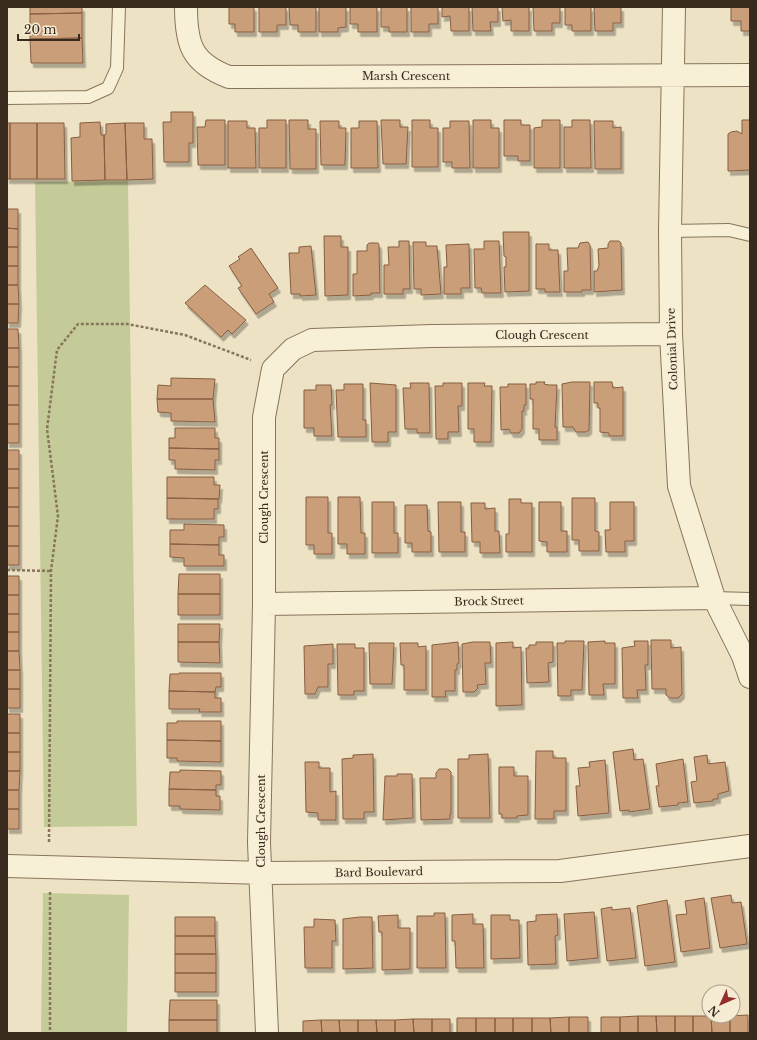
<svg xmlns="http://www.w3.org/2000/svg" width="757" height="1040" viewBox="0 0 757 1040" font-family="'Libre Baskerville',serif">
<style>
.green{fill:#c4cb98}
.building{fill:#cb9e7a;stroke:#865e41;filter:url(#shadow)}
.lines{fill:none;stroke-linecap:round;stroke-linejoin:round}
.lane-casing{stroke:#88745b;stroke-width:14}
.street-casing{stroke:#88745b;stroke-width:24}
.path{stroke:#88745b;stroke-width:2.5;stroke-dasharray:3 2;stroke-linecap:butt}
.lane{stroke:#f8efd7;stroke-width:12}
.street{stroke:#f8efd7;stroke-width:22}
.labels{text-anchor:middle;stroke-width:3;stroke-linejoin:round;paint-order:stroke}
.street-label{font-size:11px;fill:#382b1e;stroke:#f5ecd3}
</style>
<defs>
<filter id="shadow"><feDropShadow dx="2.5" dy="4.5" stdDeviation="0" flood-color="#0004"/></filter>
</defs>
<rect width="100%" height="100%" fill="#ede2c4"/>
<path class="green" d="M128 181 137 826 44 827 35 182Z
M43 893 129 895 127 1033H41Z"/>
<path class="building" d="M30 7H82V13L30 14Z
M229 7H254V32H235V24H229Z
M259 7H286V25H277V32H259Z
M289 7H316V32H298V25H290Z
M319 7H346V27L338 28V32H319Z
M350 7H377V32H358V24H350Z
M381 7H407V32H389V27H381Z
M411 7H438V24H429V32H411Z
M442 7H469V31H451L450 16 442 17Z
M472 7H498V22H490L491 31H473Z
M502 7H529V31H511V20L503 21Z
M533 7H560V23H552V31H534Z
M565 7H591V31H572V25H565Z
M594 7H621V23H613V31H595Z
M731 7H750V31H741V21H731Z
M82 13V38L30 39V14Z
M82 38 83 63H31L30 39Z
M171 112H193V143H189V162H164L163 122H171Z
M206 120H225V165H198L197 127H205Z
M267 120H286V168H259V128H267Z
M289 120H308V129H316V169H290Z
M381 120H400V127H408L406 164H383Z
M412 120H430V128H438V167H412Z
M473 120H491V128H499V168H473Z
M504 120H521V125H530V161H518V156H504Z
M542 120H560V168H534V128L542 127Z
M572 120H590L591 168H564V127H572Z
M742 120H750V170L728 171V134L731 132 737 131 742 134Z
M228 121H247V128H255L256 168H228Z
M320 121H339V128H346L345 165H321Z
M359 121H377L378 168H351V128H359Z
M450 121H469L470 168H452V162H443V128H450Z
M594 121H613V128L621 127V169H595Z
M100 122 101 135H104L105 180 72 181 71 138 80 137V123Z
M7 123H10V179H7Z
M10 123H37V179H10Z
M37 123H64L65 179H37Z
M125 123 127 180H105L104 135 106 134V124Z
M125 123H144V139H152L153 179 127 180Z
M7 209H18V229L7 228Z
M7 228 18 229V247H7Z
M503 232H529V291L505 292 504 267H506V257L504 256Z
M324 236H341V247H348V295L325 296Z
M399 241H409L410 289H403V294H384V265H389L388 247H399Z
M484 241H499L501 293H482L481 288H475L474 249H484Z
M610 241H619L621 243 622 290 594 292V271H597L599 266 598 249 608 248V244Z
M413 242H426V246H437L441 294 421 295V289H414Z
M588 242 590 245 591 290H582V292H564V271H568L567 248H578L580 243Z
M369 243H378L379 245 380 293H371V295L353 296V274H357V251H367V245Z
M469 244 470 288H461V294H444V267H447L446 245Z
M536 244H549V250H558L560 292H545V289H536Z
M311 246 316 295 300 296V294H291L289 253H299V247Z
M7 247H18V266H7Z
M251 248 278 288 269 294 274 302 256 314 238 288 242 286 229 266 240 259 238 257Z
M7 266H18V285H7Z
M7 285H18L19 304H7Z
M205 285 246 320 232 334 228 330 221 337 185 303Z
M7 304H19L18 323H7Z
M7 329H18L19 348H7Z
M7 348H19V367H7Z
M7 367H19V386H7Z
M171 378 215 379 213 399H157L158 385 171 386Z
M536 382H545L544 384 549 385H557L555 427H557V440H539V429H533V399H530V384H536Z
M572 382H590L589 430 586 432H576L573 427H563L562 384Z
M594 382H612L613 388 623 387V436H609V433L600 432V408H598V403H594Z
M370 383 396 385V432H388V442H372Z
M410 383H429L430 433H417V429H405L403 388H411Z
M443 383H462V406H458L459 432H448V439H436L435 386H443Z
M468 383H485L484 386H492L491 442H474V429H468Z
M344 384H363V420H366V437H338L336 390H344Z
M508 384H526V405H524V411H522V429L519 433H511L509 429 501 430 500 387H508Z
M316 385H331L332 405H330L332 436H314V428H304V390H316Z
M7 386H19V405H7Z
M157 399H213L215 422 171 421V413L158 412Z
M7 405H19V424H7Z
M7 424H19V443H7Z
M175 428H215V438H219V449L169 448V438H175Z
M169 448 219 449V460H215V470L175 469V460H169Z
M7 450H19V469H7Z
M7 469H19V488H7Z
M167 477H214V485H220L219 499 167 498Z
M7 488H19V507H7Z
M306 497H328V533H332V554H314V545H306Z
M338 497H360L361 533H365V554H347V544H338Z
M167 498 218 499V509H214V519H167Z
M572 498H595V531L599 532V551H579V540H572Z
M509 499H521V503H532V552H506V534H509Z
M372 502H394V533H398V553H372Z
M438 502H461V532H465V552H439Z
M539 502H561V531H567V552H547V542L539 541Z
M610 502H634V541H625V552H606L605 530H610Z
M471 503H485V509L495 508V531H499L500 553H480V542H472Z
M405 505H427L428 531 431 532V552H412V543H405Z
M7 507H19V526H7Z
M184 524 224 525V537H219V545L170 544V530H184Z
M7 526H19V546H7Z
M170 544 219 545V555H224V566H184V558L170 557Z
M7 546H19V565H7Z
M179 574H220V594H178Z
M7 576H19V595H7Z
M178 594H220V615H178Z
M7 595H19V614H7Z
M7 614H19V632H7Z
M178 624H220L219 642H178Z
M7 632H19V651H7Z
M651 640H671V648L681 647 682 694 678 698H670L666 695V689H652Z
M565 641H584L582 690H571V696H558L557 643H565Z
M605 641V643H615V684H603L604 695H589L588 642Z
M634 641H648V665H645L646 690H637L638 698H623L622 648 635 646Z
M178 642H219L220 663 178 662Z
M458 642 459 663 457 664V670H455V691H445L446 697H432V645Z
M473 642H490L491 663H485L486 684 477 685 478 688 474 692H463L462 644Z
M513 642V648L521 647 522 705 496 706V643Z
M536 642H553V662L548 663 549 682 527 683 526 648H529V645H536Z
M369 643H394L392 684H370Z
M400 643H418V647L426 646V690H404V665H401Z
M333 644V664H328V687H318L315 694H305L304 646Z
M337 644H355V648H364V691H354V695H338Z
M7 651H19L20 670H7Z
M7 670H20V689H7Z
M179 673H221V687H216L215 692 169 691 170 674H179Z
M7 689H20V708H7Z
M169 691 215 692V698H221V712H199L200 709H169Z
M7 714H20V733H7Z
M177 721H221V741L167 740V723H177Z
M7 733H20V752H7Z
M167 740 221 741V762L177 761V758H167Z
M633 749 634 760 643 759 650 809 629 812V810L620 811 613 752Z
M536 751H553V758H566V811H554V819H535Z
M7 752H20V771H7Z
M373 754 374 812H364V819H343L342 759 353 758V755Z
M488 754 490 818H458V759H469V755Z
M707 755 708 764 725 762 729 791 718 794V799H713V801L694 803 691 782 697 781 694 757Z
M683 759 688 802 678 803V805L659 807 656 786H659L656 764Z
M605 760 609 813 578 816 576 786H580L578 768 590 767 589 762Z
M305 762H319V768H330V792L336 791V820H318V813L306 812Z
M499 767H514V776H528V815L517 816V818H502V814H499Z
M439 769H448L451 772V814H450V819L421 820 420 778H436V773Z
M180 770 221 771V785H216V790L169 789 170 772H180Z
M7 771H20L19 790H7Z
M397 774H412L413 818 383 820 385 776H397Z
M169 789 216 790V796H220V810L180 809V806H169Z
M7 790H19V809H7Z
M7 809H19V829H7Z
M731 895 732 903 741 902 747 944 720 948 711 898Z
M704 898 710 948 681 952 676 915 687 914 685 901Z
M667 900 675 962 645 966 637 906Z
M612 907V910L630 908 636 958 607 961 601 909Z
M594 912 598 958 567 961 564 914Z
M434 913H445L446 968H417V916H434Z
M473 914V924H483L484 968H456L455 941H452V915Z
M557 914 558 935 555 936 556 964 528 965 527 922 536 921V915Z
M398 915V928H410V969L382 970V932H379L378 916Z
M491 915H510V920H519L520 958 491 959Z
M175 917H215V936H175Z
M360 917H372L373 968 343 969V919Z
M314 919 335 920 336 941H332V968H305L304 927H314Z
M175 936H215L216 954H175Z
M175 954H216V973H175Z
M175 973H216V992H175Z
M170 1000H217V1020H169Z
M748 1015V1033H730V1016Z
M638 1016V1033H620V1017Z
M638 1016H656L657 1033H638Z
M656 1016H675V1033H657Z
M675 1016H693V1033H675Z
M693 1016H711L712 1033H693Z
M711 1016H730V1033H712Z
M569 1017H588V1033H569Z
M569 1017V1033H551L550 1018Z
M601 1017H620V1033H601Z
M457 1018H476V1033H457Z
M476 1018H495V1033H476Z
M495 1018H513V1033H495Z
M513 1018H532V1033H513Z
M532 1018H550L551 1033H532Z
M413 1019H432V1033H414Z
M413 1019 414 1033H395V1020Z
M432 1019H450V1033H432Z
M169 1020H217V1033H169Z
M321 1020 322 1033H303V1021Z
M321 1020H339L340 1033H322Z
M339 1020H358V1033H340Z
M358 1020H376L377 1033H358Z
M376 1020H395V1033H377Z"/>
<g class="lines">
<defs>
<path id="lane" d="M7 98 88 97 108 88 117 68 119 7
M670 231 729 230 750 235
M714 598 750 599"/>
<path id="street" d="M186 7C186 45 192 63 229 77L750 75
M674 7 670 231 671 334 679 486 714 598 743 656 750 677
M264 604 714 598
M7 866 261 873 560 871 750 846
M267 1033 259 843 264 604V417L273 369 293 349 312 340 432 336 671 334"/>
</defs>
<use href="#lane" class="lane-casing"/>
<use href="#street" class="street-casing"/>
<path class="path" d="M7 570 51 571
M49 842 51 571 58 516 47 429 57 350 78 324H127L185 335 251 360
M50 892V1033"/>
<use href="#lane" class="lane"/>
<use href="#street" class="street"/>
</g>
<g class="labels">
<g class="street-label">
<text x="406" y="80">Marsh Crescent</text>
<text x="542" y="339">Clough Crescent</text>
<text transform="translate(672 349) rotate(-92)" y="4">Colonial Drive</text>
<text transform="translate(264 497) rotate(-90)" y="4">Clough Crescent</text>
<text transform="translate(489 601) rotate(-1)" y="4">Brock Street</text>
<text transform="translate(261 821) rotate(-90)" y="4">Clough Crescent</text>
<text transform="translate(379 872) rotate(-1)" y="4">Bard Boulevard</text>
</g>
</g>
<rect width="757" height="1040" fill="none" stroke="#382b1e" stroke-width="16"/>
<g transform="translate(721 1004) rotate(225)"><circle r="19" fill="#f5ecd3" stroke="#a99f8b"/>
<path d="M0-3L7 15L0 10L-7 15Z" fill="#952d2c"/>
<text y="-6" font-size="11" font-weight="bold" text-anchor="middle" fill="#382b1e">N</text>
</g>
<path d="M18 34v6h61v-6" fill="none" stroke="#382b1e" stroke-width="2"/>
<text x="24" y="34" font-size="12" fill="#382b1e" stroke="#f5ecd3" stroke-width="3" paint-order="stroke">20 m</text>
</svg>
